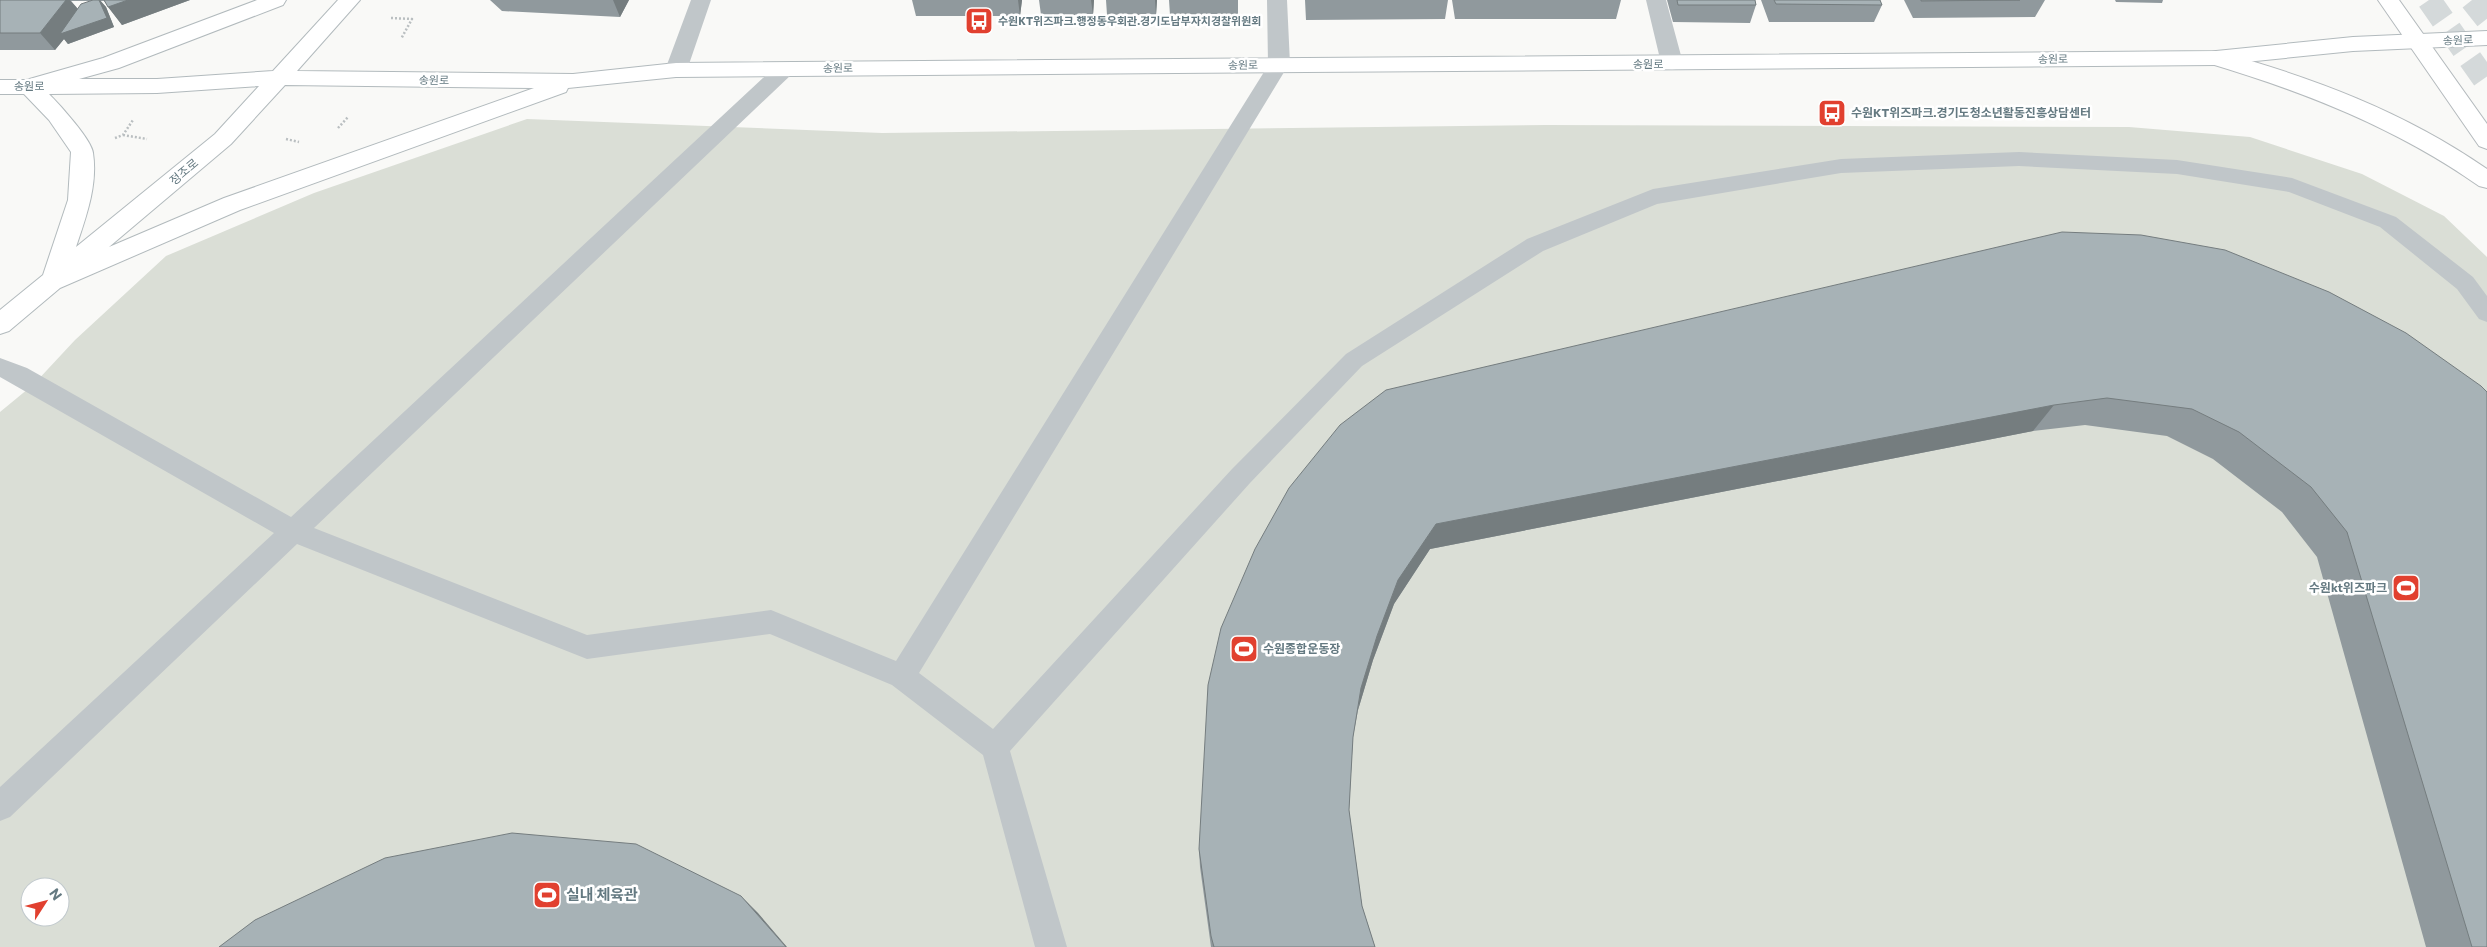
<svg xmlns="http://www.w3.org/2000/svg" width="2487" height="947" viewBox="0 0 2487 947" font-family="Commissioner,'Noto Sans KR',sans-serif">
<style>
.green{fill:#daded6;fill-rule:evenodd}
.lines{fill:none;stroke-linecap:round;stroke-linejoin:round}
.primary-tunnel{stroke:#d4d9da;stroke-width:24;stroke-dasharray:24 12;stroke-linecap:butt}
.secondary-casing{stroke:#b2babd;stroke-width:2}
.primary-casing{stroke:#b4babd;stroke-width:2}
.path{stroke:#babfc1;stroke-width:2.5;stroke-dasharray:2 2;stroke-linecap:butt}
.lane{fill:#c0c6c9;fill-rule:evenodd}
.street{fill:#c0c6c9;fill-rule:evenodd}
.secondary{fill:#fff;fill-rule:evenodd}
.primary{fill:#fff;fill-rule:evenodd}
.wall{fill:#90999d;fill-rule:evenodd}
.shaded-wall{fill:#757d7f}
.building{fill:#a7b2b6;stroke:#757d7f}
.labels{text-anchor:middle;stroke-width:5;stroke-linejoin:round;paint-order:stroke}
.far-poi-label{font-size:11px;font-weight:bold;fill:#647981;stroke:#fff;text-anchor:start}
.far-street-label{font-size:11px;fill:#647981;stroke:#fff}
.poi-label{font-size:12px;font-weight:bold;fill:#647981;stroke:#fff;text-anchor:start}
.street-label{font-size:12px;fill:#647981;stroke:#fff}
.near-poi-label{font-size:15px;font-weight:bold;fill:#647981;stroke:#fff;text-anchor:start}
</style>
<rect width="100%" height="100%" fill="#f9f9f7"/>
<path class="green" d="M527 119 882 133 1546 125 2129 127 2250 137 2362 174 2444 216 2487 257V947H0V412L34 384 75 340 166 256 314 193ZM30 887H60V917H30Z"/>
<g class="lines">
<path class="primary-tunnel" d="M2429 0 2487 83
M2472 0 2487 19"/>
<defs>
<path id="secondary" d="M257 0H286L283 5 119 68 79 79H157L273 71 338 0H360L297 71 573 74 676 63 2216 51 2353 37 2487 31V45L2353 51 2216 65 676 77 568 88 566 92 240 210 60 288 9 331 0 334V310L43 275 68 200 71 152 49 120 24 94H0V80H26L103 58ZM285 85 534 88 224 198 109 247 231 144ZM259 86 215 134 76 247C86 217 98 185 93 153 92 140 59 104 49 94L157 93Z"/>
<path id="primary" d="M2378 0H2399L2487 124V149L2479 146Z
M2216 51C2312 77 2405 112 2487 169V188L2479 186C2396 128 2305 92 2208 63L2205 58 2208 53Z"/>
</defs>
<use href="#secondary" class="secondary-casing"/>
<use href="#primary" class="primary-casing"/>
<path class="path" d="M391 18 412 19 401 39
M338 128 348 117
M123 135 147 139
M115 138 123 135 133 120
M286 139 299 142"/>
<path class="lane" d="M1279 58 1286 59 1289 64 919 673 993 729 1232 469 1346 354 1527 239 1653 189 1841 159 2019 152 2177 160 2292 178 2396 217 2473 277 2487 296V322L2479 319 2457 289 2380 227 2289 192 2177 174 2019 166 1841 173 1657 204 1543 251 1362 366 1250 483 1010 751 1067 947H1035L983 755 892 685 770 634 587 659 297 544 10 817 0 821V787L274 533 0 377V358L27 368 291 517 778 64 785 63 792 64 795 69 792 74 314 528 587 635 771 610 896 661 1269 64 1272 59Z"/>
<path class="street" d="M691 0H711L687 70 684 75 676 77 668 75 665 70Z
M1267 0H1287L1290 64 1287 69 1279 71 1271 69 1268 64Z
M1646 0H1666L1683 63 1680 68 1672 70 1664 68 1661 63Z"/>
<use href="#secondary" class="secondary"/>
<use href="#primary" class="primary"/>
</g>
<path class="wall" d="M0 0H190L122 25 104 1H100L106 7 114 27 68 44 64 39 55 50H0ZM71 1H91L78 9Z
M490 0H629L620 17 502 11Z
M912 0H1022L1020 16H916Z
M1039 0H1094L1093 15H1041Z
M1106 0H1157L1156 15H1107Z
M1169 0H1238V15H1170Z
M1305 0H1448L1445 19 1306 20Z
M1452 0H1621L1616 19H1455Z
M1667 0H1755L1756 5 1750 23 1673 22Z
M1761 0H1880L1882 5 1874 22H1769Z
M1904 0H2045L2035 17 1913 18Z
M2115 0H2163L2162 3 2116 2Z
M2329 292 2487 947H2426L2317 557 2282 512 2213 459 2167 436 2085 425 2033 431 1430 549 1394 604 1373 660 1358 710 1353 737 1349 810 1362 906 1375 947H1211L1200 867 1199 849 1255 549Z"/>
<path class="shaded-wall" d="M66 0H70L83 15 100 0 106 7 114 27 68 44 64 39 55 50 40 33Z
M128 0H190L122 25 108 7Z
M613 0H629L620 17Z
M1018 0H1022L1020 16Z
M1091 0H1094L1093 15Z
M1155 0H1157L1156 15Z
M2054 405 2033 431 1430 549 1394 604 1373 660 1358 710 1361 688 1377 636 1398 580 1436 524Z
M741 896 758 913 787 947H786Z"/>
<path class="building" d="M0 0H66L40 33H0Z
M93 0H99L107 18 60 34 81 4Z
M104 0H128L108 7Z
M1677 0H1755L1756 5H1678Z
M1774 0H1880L1882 5 1776 4Z
M1921 0H2020L1921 1Z
M2062 232 2141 235 2225 250 2329 292 2406 333 2481 386 2487 392V947H2472L2347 532 2311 487 2239 432 2192 409 2107 398 2054 405 1436 524 1398 580 1377 636 1361 688 1353 737 1349 810 1362 906 1375 947H1214L1211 936 1199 849 1208 685 1221 628 1255 549 1289 488 1340 425 1386 390Z
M512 833 636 844 741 896 786 947H219L255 920 385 858Z"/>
<defs>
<symbol id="bus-square" viewBox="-11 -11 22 22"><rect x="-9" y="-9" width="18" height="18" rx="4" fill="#e1402f" stroke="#fff"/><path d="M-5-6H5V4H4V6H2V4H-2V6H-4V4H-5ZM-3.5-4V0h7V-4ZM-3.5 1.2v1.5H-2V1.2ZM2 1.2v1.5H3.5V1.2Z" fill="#fff"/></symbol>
<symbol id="stadium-square" viewBox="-11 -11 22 22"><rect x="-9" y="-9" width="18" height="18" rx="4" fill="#e1402f" stroke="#fff"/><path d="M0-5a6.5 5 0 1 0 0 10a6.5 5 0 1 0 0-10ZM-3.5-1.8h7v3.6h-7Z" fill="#fff"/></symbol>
</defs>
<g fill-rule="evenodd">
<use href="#bus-square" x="963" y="5" width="32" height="32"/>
<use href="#bus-square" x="1816" y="97" width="32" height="32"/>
<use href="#stadium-square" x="2390" y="572" width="32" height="32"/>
<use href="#stadium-square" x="1228" y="633" width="32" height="32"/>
<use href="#stadium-square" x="531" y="879" width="32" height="32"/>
</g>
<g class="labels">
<g class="far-poi-label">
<text x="998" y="25">수원KT위즈파크.행정동우회관.경기도남부자치경찰위원회</text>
</g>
<g class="far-street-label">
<text transform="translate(2458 40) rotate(-2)" y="4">송원로</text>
<text transform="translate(2053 59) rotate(-1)" y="4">송원로</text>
<text x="1648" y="68">송원로</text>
<text transform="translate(1243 65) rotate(-1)" y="4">송원로</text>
<text transform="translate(838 68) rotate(-1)" y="4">송원로</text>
<text transform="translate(434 80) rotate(1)" y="4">송원로</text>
<text x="29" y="90">송원로</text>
</g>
<g class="poi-label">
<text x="1851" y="117">수원KT위즈파크.경기도청소년활동진흥상담센터</text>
<text x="2387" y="592" text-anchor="end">수원kt위즈파크</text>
<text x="1263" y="653">수원종합운동장</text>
</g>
<g class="street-label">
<text transform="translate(184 172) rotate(-40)" y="4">정조로</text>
</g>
<g class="near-poi-label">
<text x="566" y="900">실내 체육관</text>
</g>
</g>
<g transform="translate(45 902) rotate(54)"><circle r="24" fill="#ffffff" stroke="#c1c9cd"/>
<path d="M0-4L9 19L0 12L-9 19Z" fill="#e1402f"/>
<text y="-8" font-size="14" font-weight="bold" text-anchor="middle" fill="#647981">N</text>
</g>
</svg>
